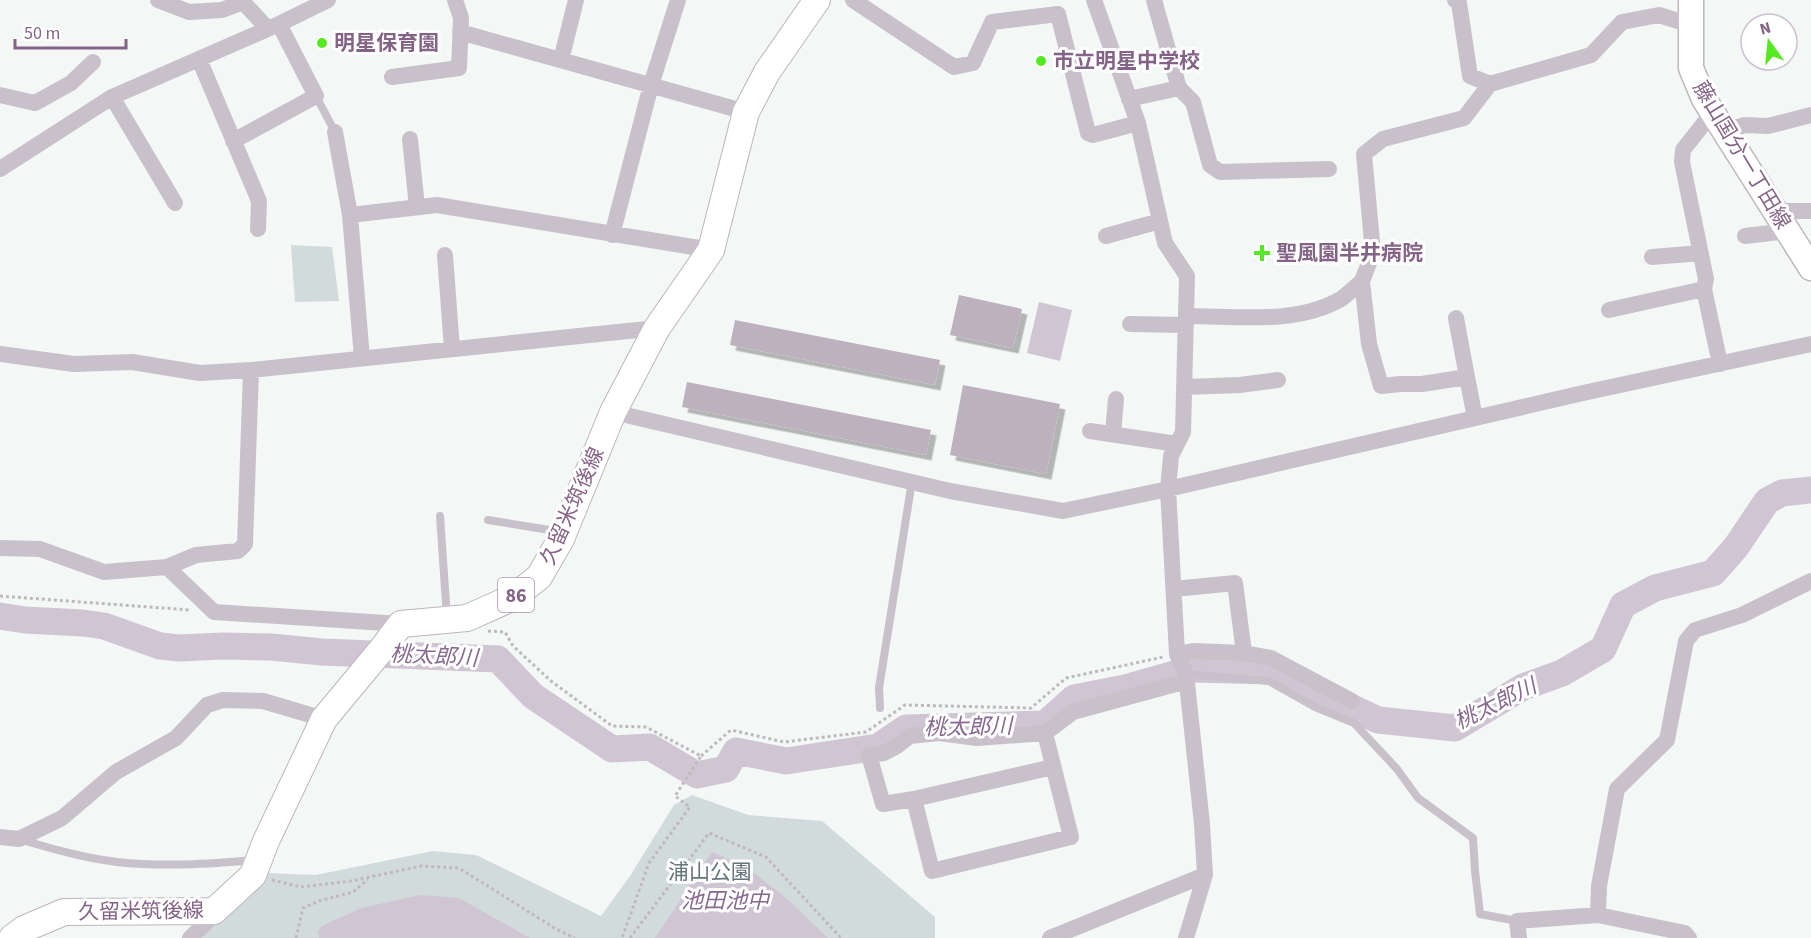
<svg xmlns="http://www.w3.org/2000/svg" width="1811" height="938" viewBox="0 0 1811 938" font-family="'Source Sans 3','Noto Sans JP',sans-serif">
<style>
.green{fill:#d2dbdc}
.water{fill:#d0c6d3}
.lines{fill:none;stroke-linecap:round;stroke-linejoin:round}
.river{stroke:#d0c6d3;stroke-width:27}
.building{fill:#bdb1be;filter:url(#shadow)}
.secondary-casing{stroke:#c0b6c0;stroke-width:27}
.primary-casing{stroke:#bdb5be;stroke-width:28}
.path{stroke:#bfb9bf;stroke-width:3;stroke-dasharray:3 3;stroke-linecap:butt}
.service{stroke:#c9c1ca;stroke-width:8}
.minor{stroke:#c9c1ca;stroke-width:16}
.secondary{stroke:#fff;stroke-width:24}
.primary{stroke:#fff;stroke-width:26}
.poi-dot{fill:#54ea20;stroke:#fff;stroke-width:2}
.labels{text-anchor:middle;stroke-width:6;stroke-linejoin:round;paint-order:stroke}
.shield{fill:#fff;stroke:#a992aa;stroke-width:1.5}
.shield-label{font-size:20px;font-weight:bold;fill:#846486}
.poi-label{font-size:21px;font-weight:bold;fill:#846486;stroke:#fff;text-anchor:start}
.street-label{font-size:21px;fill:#846486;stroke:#fff}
.park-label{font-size:21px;fill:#64757c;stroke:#fff}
.water-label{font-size:22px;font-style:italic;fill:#886a90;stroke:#fff}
</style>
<defs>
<filter id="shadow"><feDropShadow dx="5.5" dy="5.5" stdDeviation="0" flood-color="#0004"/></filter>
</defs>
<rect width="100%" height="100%" fill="#f3f7f5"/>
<path class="green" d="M291 245 332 247 339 301 295 302Z
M692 795 748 815 822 821 935 917V938H196L264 873 316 875 433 851 476 855 601 916 630 876 674 805Z"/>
<path class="water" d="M1039 302 1072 310 1060 361 1027 353Z
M712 852 746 867 784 896 828 938H655Z
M420 895 459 898 530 938H319L318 931 322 926 361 908Z"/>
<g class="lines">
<path class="river" d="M0 616 25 620 83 623 104 626 160 646 179 648 224 646 271 647 322 652 498 659 533 696 612 749 650 747 697 775 726 769 736 751 786 761 878 747 906 728 1045 724 1074 698 1125 688 1192 669 1274 671 1378 720 1455 728 1523 687 1562 673 1603 649 1623 605 1655 588 1713 573 1736 547 1767 501 1782 493 1811 490"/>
</g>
<path class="building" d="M959 295 1022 309 1013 348 950 335Z
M735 320 940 360 935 385 730 345Z
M687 382 931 430 926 455 682 407Z
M963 385 1060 404 1046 474 950 455Z"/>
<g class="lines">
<defs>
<path id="secondary" d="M1691 0V68L1704 99 1811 268"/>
<path id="primary" d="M12 938 24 929 64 912 214 911 253 875 266 841 324 719 382 649 401 624 467 618 512 598 539 577 561 539 613 412 657 328 711 250 746 112 767 72 817 0"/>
</defs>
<use href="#secondary" class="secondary-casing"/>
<use href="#primary" class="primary-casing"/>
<path class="path" d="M0 596 190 610
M488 631 505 632 513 646 551 681 612 726 646 727 701 756 675 796 690 807 649 863 622 938
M701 756 731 730 784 742 866 732 905 705 1031 708 1066 678 1163 657
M272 880 301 887 351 881 421 866 459 868 556 929 575 938
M296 938 303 908 319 901 353 892 368 879
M630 938 709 833 766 857 841 938"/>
<path class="service" d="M316 96 335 132
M440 516 447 618
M488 520 562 532
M1186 674 1269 681 1315 707 1354 723 1397 769 1418 798 1473 838 1475 871 1480 914 1517 921
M880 708 879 688 912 481
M22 840C53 849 84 858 117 862 163 867 209 864 255 860"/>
<path class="minor" d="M158 0 189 12 222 10 243 2 268 29
M853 0 954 67 973 63 992 22 1058 14 1088 133 1093 135 1138 123
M1094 0 1138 123 1165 243 1187 276 1183 432 1171 456 1168 489 1177 654 1186 674 1202 824 1205 875
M1455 0 1459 3 1470 76 1490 84 1591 55 1622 22 1659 15 1691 25
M460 32 746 112
M199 59 259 201 258 229
M561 60 576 0
M392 77 459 68 461 18 455 0
M1179 88 1193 102 1210 165 1220 172 1329 169
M0 95 35 103 71 83 93 62
M112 97 175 203
M1129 99 1179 88 1154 0
M1712 113 1683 150 1682 162 1706 279 1704 289 1720 364
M1724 131 1745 125 1768 126 1811 115
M335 132 350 215 362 358
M410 139 417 207
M233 141 316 96 279 24
M0 169 112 97 279 24 328 0
M1775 211H1811
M350 215 437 205 711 250
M612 235 651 85 678 0
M1106 236 1160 221
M1745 236 1787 231
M445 255 452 349
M1652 257 1701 253
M1609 310 1704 289
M1186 316C1236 316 1296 325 1341 299 1348 294 1355 287 1362 281
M1456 318 1467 377
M1130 324 1186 325
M0 354 74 364 132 362 200 373 251 370 657 328
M1185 387 1240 385 1278 380
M613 412 950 491 1063 511 1168 489 1583 393 1811 344
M1475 418 1467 377 1422 384H1401L1381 386 1369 344 1362 281 1373 253 1364 154 1383 139 1464 118 1490 84
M1090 431 1177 444
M1113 434 1116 399
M0 548 40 549 104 572 167 567 214 612 401 624
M167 567 196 555 238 551 245 544 251 370
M1174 589 1235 583 1244 653 1193 651 1177 654
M1244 653 1271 658 1352 701
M1053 767 914 799 932 871 1071 837 1045 733 1073 712 1187 681
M914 799 883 804 869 755 884 753 897 746 910 736 939 733 977 738 1045 733
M0 837 19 839 62 818 116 772 176 738 207 705 223 700 263 701 324 719
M190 938 207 922 214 911
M1050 938 1205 875 1186 938
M1519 938 1517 921 1598 915
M1689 938 1685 933 1598 915 1599 886 1617 789 1667 740 1686 641 1695 630 1742 615 1811 581"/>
<use href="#secondary" class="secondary"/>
<use href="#primary" class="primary"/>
</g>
<g class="poi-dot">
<circle cx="322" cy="43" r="6"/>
<circle cx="1041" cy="61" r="6"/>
<path d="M1259 244h6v6h6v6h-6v6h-6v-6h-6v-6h6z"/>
</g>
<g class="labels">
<rect class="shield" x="498" y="578" width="36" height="34" rx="4.5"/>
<g class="shield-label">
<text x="516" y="602">86</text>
</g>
<g class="poi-label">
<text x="334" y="50">明星保育園</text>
<text x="1053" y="68">市立明星中学校</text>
<text x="1276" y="260">聖風園半井病院</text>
</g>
<g class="street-label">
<text transform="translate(1742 155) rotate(59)" y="7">藤山国分一丁田線</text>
<text transform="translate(572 506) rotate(-66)" y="7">久留米筑後線</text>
<text transform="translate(141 911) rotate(-1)" y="7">久留米筑後線</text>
</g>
<g class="park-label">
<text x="710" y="879">浦山公園</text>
</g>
<g class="water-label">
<text transform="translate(434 655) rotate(3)" y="8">桃太郎川</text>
<text transform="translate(1495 703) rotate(-26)" y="8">桃太郎川</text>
<text transform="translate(968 726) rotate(-1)" y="8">桃太郎川</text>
<text x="725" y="908">池田池中</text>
</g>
</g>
<g transform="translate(1769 42) rotate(345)"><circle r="28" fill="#ffffff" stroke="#cec1cf" stroke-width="1.5"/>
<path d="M0-4.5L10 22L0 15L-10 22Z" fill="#54ea20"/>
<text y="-9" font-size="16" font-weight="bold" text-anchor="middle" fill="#846486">N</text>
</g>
<path d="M15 39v9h111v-9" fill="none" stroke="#846486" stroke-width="3"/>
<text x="24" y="39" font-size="18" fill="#846486" stroke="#ffffff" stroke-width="4.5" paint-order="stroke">50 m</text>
</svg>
